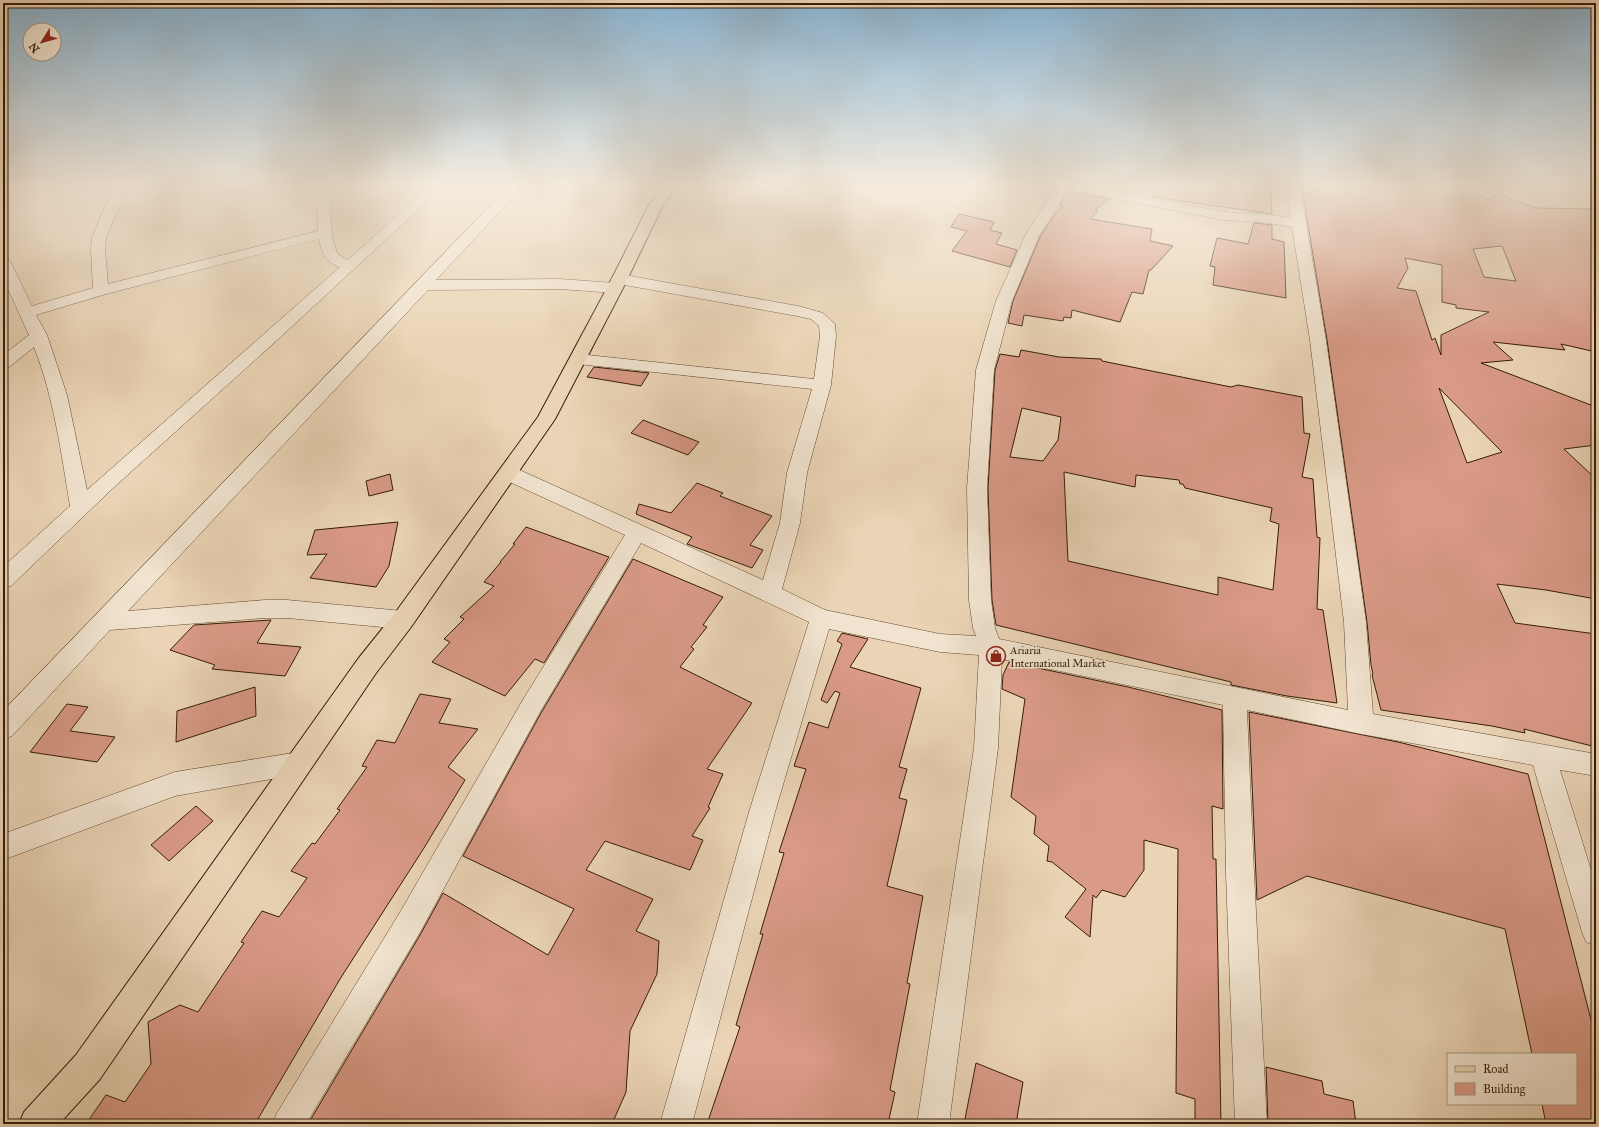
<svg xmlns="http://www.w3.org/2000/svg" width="1599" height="1127" viewBox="0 0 1599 1127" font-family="'IM FELL Great Primer',serif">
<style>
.building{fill:#d99a86;stroke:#361c07;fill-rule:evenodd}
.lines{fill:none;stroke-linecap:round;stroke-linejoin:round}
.minor-casing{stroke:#634a32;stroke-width:1}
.major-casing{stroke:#361c07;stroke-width:2}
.minor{fill:#f1e3cf;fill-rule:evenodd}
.major{fill:#ead4b5;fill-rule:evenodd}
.labels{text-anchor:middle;stroke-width:3;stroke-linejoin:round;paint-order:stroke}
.poi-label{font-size:11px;fill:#361c07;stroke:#f1e3cf;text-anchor:start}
</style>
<rect width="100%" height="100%" fill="#ead4b5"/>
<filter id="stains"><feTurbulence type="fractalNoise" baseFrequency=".005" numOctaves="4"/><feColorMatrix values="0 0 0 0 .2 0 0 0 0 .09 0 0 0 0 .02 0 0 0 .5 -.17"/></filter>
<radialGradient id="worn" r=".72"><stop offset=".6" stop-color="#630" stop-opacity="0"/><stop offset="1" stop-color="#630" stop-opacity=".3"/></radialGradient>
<path class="building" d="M1070 188 1075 192 1110 199 1095 210 1098 211 1090 219 1152 229 1150 241 1173 246 1151 270H1149L1143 294 1132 292 1120 322 1072 310 1071 318 1064 317 1063 321 1024 315 1022 326 1008 323 1013 301 1040 237 1055 214 1063 206 1060 205Z
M1154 188H1271L1272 214 1153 197Z
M1302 188H1464L1465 191 1491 200 1498 194 1536 208 1596 209V352L1561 344 1565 350 1493 342 1513 360 1481 363 1596 407V445L1564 449 1596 479V599L1546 590 1497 584 1515 623 1596 634V747L1524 729 1525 733 1492 726 1381 710 1372 675 1373 674 1371 665 1367 622 1327 340ZM1502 246 1516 281 1484 277 1473 249ZM1405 258 1442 265V302L1456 305V308L1489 312 1441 335V355L1435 338 1432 340 1416 291 1397 288 1408 268ZM1439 388 1502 452 1467 463Z
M959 214 994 222 990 230 1002 233 996 244 1017 250 1010 267 952 251 967 231 951 227Z
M1254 223 1272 225V239L1284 242 1286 298 1213 285 1215 267 1210 266 1217 238 1248 244Z
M1021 350 1059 357 1101 359 1102 361 1231 387 1238 385 1302 397 1304 433 1310 434 1302 477 1313 479 1317 537 1320 538 1317 609 1323 610 1337 703 1287 696 1231 685V682L996 625 992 600 988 488 995 370 1000 354 1019 357ZM1022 408 1061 417 1058 440 1043 461 1010 457ZM1064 472 1135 487 1136 475 1179 480 1180 484H1183L1185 488 1272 508 1270 521 1279 524 1273 590 1218 577V595L1068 561Z
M594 367 649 373 641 386 587 377Z
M643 420 699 442 688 455 631 433Z
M390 474 393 490 369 496 366 481Z
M697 483 723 493 720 496 772 516 750 545 763 550 752 568 687 544 692 537 636 514 639 504 671 513Z
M398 522 389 566 376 587 310 578 327 554 307 555 315 530Z
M526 527 609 557 544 663 535 659 505 696 432 662 450 642 444 639 464 619 460 617 494 586 484 582 501 562H500L515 544H513Z
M633 559 723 597 703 625 707 627 691 647 694 649 680 667 752 703 707 769 723 774 708 807 710 808 692 836 703 840 690 870 605 841 586 870 653 899 636 931 659 941 657 974 630 1031 626 1092 612 1124H308L420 935 443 893 548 955 574 909 463 856 541 713Z
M271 620 257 643 301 647 285 676 212 669 215 665 170 650 194 625Z
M842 633 868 639 850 667 921 688 899 767 907 769 899 798 907 800 887 886 923 896 907 983 910 984 890 1090 895 1092 888 1124H707L740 1027 736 1025 763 934H760L784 853 779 852 806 769 794 766 809 722 828 728 840 693 835 691 827 703 821 700 842 644 837 641Z
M1009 662 1128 687 1222 710 1223 809 1212 806 1213 859H1216L1221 1124H1195V1099L1176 1093 1178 849 1144 840V870L1125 897 1102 890 1096 898 1093 895 1090 937 1065 917 1086 889 1052 862 1047 861 1049 846 1034 834 1036 816 1011 797 1025 699 1002 689 1003 675Z
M255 687 256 716 176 742 177 711Z
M420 694 451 699 439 723 478 729 448 767 465 780 424 848 340 979 255 1124H86L106 1095 125 1102 151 1064 148 1022 180 1005 198 1012 244 943 241 942 262 911 279 917 307 878 291 871 312 843 315 844 340 810 337 809 367 767 362 766 377 740 395 743Z
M67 704 88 707 70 731 115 737 97 762 30 752Z
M1249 712 1398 742 1528 774 1596 1039V1124H1546L1542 1104H1576V1054H1532L1505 929 1307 876 1257 900Z
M196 806 213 821 169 861 151 845Z
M976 1063 1023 1082 1016 1124H964Z
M1266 1067 1322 1081 1324 1094 1353 1101 1356 1124H1268Z"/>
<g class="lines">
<defs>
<path id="minor" d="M113 188H127L106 238 105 249 108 284 318 231 317 188H331C331 207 329 236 337 252 339 256 344 258 348 260L427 188H442L275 342 112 489 11 586 3 588V567L70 506C61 452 54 398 34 347L9 367 3 368V355L29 335 3 278V257L8 258 10 261 32 306 93 288 91 249 92 238ZM319 239C321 252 326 263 340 267L87 490 67 395 47 335 36 315 106 294Z
M507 188H522L436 280 560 279 615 283 620 285 623 288 620 291 615 293 560 289 428 290 128 611 265 600H287L403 611 411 614 414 620 411 626 403 629 287 618H265L110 630 12 736 3 739V711Z
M1055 188H1069L1039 236 1012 301 994 370 987 488 991 600 995 628 999 639 1348 710 1344 622 1310 340 1292 227 1262 222 1224 220 1080 192 1075 191 1073 188H1101L1224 212 1262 214 1291 218 1286 188H1300L1326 340 1366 622 1373 714 1596 754V776L1560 770 1596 886V946L1586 942 1582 932 1533 765 1361 734 1247 710 1254 873 1267 1124H1235L1226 873 1223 705 1002 659 998 748 949 1124H917L974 748 979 655 940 652 829 629 775 812 692 1124H660L749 812 809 622 641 543 540 712 419 934 306 1124H272L277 1113 399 914 524 698 625 535 501 478 498 473 501 468 508 466 515 468 763 580 780 523 787 473 812 389 578 364 572 363 570 359 572 355 578 354 814 379 820 336 819 326 811 319 797 316 619 284 614 282 611 279 614 276 619 274 798 306 823 313 835 324 836 336 831 385 807 473 800 523 782 589 825 610 940 634 976 636 973 628 969 600 967 488 976 370 996 301 1025 236Z
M300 752 309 755 313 763 309 771 300 774 175 796 3 860V834L175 772Z"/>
<path id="major" d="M661 188H675L663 205 623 288 555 419 411 627 376 673 100 1079 59 1124H19L24 1112 76 1055 358 659 395 613 538 417 607 288 649 205Z"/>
</defs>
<use href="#minor" class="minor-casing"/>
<use href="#major" class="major-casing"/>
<use href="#minor" class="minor"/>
<use href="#major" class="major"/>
</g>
<linearGradient id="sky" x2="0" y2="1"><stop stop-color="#89b5d4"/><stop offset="0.54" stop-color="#f6ecde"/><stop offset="1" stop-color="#f6ecde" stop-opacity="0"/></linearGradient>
<rect width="1599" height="346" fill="url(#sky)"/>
<defs>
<symbol id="shop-ring" viewBox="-11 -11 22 22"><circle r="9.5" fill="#f1e3cf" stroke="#8f2418" stroke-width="1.5"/><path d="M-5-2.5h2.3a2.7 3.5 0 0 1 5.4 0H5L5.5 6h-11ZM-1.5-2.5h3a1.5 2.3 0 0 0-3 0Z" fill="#8f2418"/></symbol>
</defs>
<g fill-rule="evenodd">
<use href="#shop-ring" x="985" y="645" width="22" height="22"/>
</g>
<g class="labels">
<g class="poi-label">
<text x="1010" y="654">Ariaria<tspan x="1010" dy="13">International Market</tspan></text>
</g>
</g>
<rect width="1599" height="1127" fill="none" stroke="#ead4b5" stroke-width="16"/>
<rect x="4" y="4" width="1591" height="1119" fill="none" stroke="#361c07" stroke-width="2"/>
<rect x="8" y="8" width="1583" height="1111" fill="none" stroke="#361c07"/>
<rect x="1447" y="1053" width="130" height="52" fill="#f1e3cf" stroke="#a6937f"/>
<rect x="1455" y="1066" width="20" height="6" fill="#ead4b5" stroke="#a6937f"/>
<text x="1483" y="1073" font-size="12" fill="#361c07">Road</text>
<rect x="1455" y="1083" width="20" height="12" fill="#d99a86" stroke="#a6937f"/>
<text x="1483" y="1093" font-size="12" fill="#361c07">Building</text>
<g transform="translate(42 42) rotate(233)"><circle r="19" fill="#f1e3cf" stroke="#a6937f"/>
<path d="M0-3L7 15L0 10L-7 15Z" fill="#8f2418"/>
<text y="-6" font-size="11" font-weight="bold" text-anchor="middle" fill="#361c07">N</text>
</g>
<rect width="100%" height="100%" filter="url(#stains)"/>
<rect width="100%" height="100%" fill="url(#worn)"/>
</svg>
